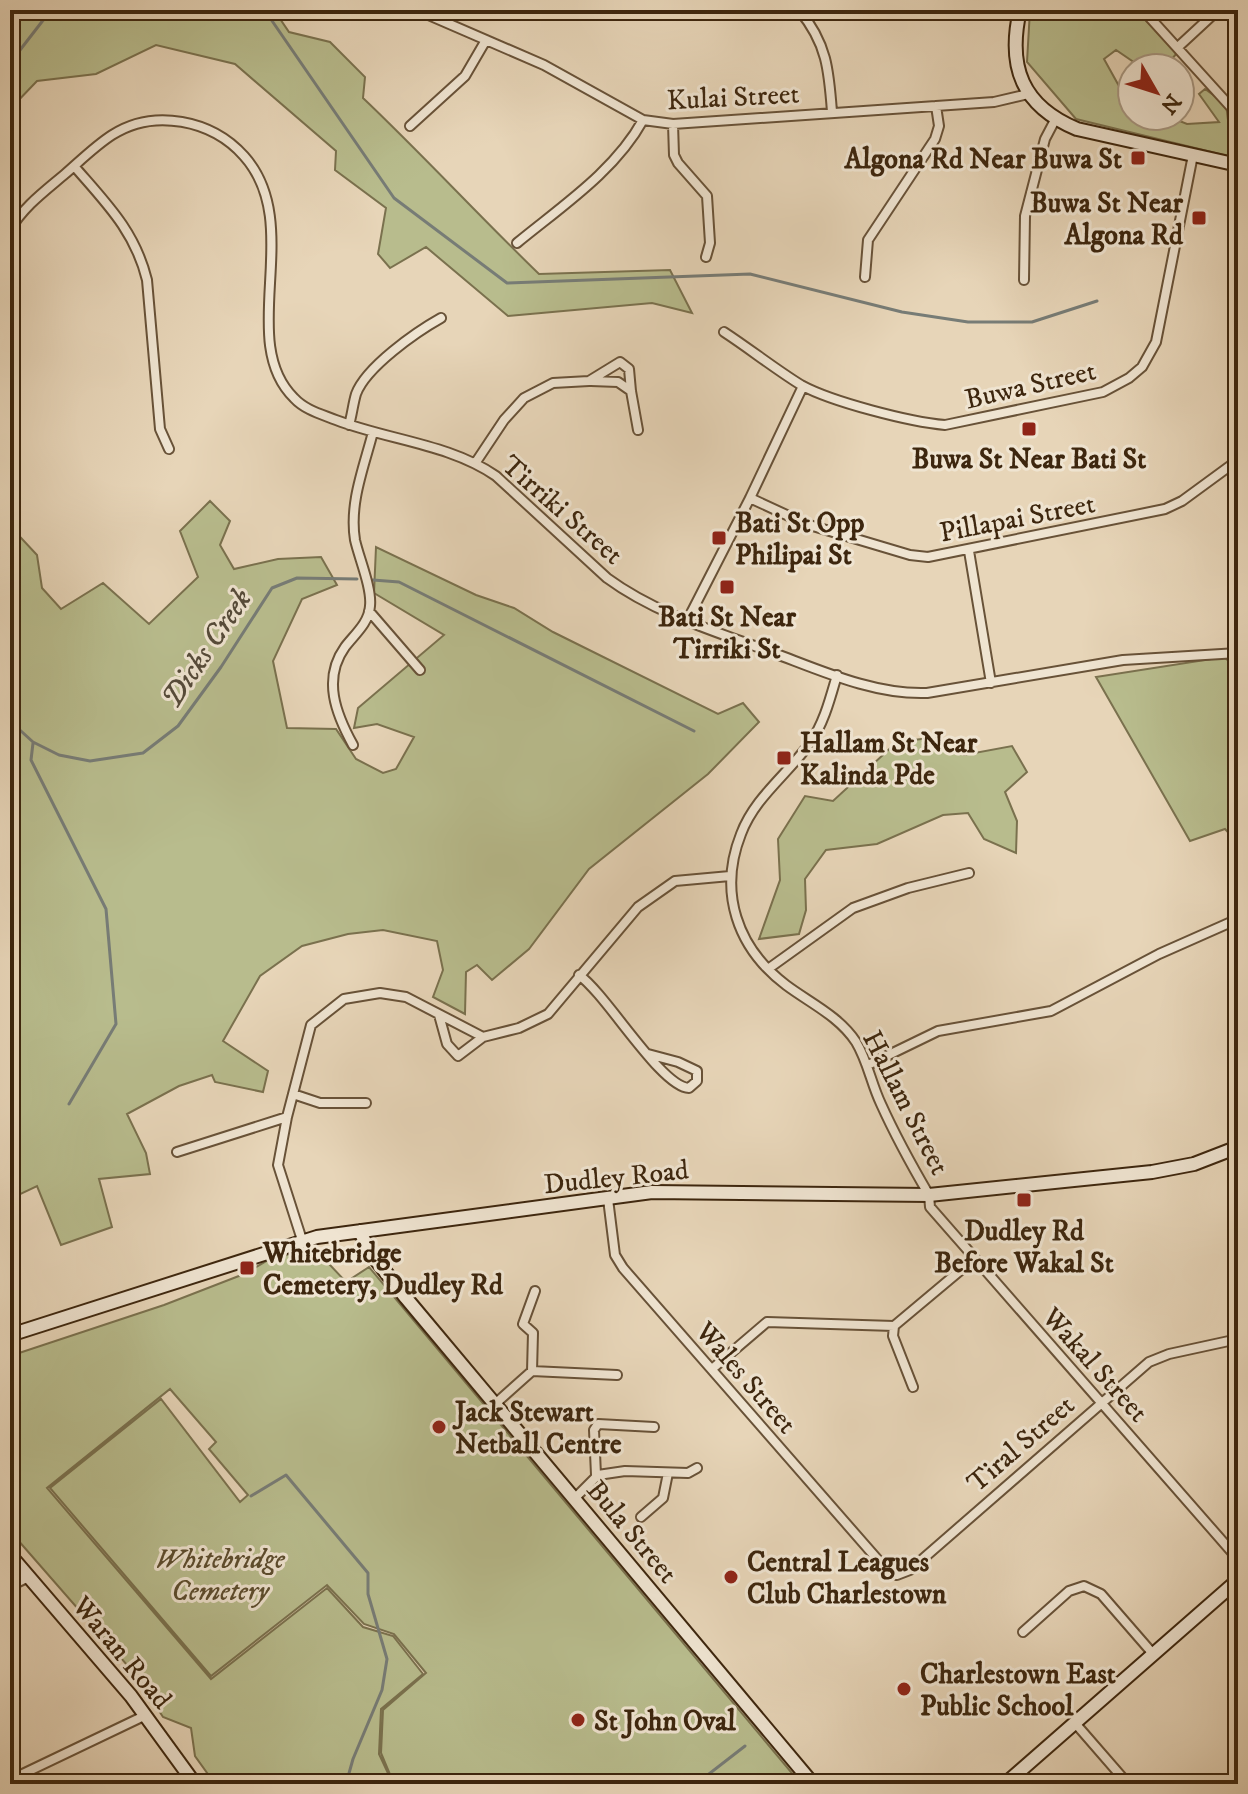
<svg xmlns="http://www.w3.org/2000/svg" width="1248" height="1794" viewBox="0 0 1248 1794" font-family="'IM FELL DW Pica',serif">
<style>
.green{fill:#b8bc8d;stroke:#7a714e;stroke-width:2}
.lines{fill:none;stroke-linecap:round;stroke-linejoin:round}
.stream{stroke:#777c76;stroke-width:3}
.street-casing{stroke:#685238;stroke-width:12}
.secondary-casing{stroke:#3d260e;stroke-width:16}
.street{stroke:#efe4d1;stroke-width:8}
.secondary{stroke:#efe4d1;stroke-width:12}
.poi-dot{fill:#8f2418;stroke:#efe4d1;stroke-width:3}
.labels{text-anchor:middle;stroke-width:6;stroke-linejoin:round;paint-order:stroke}
.street-label{font-size:28px;fill:#3d260e;stroke:#efe4d1}
.poi-label{font-size:28px;font-weight:bold;fill:#3d260e;stroke:#efe4d1;text-anchor:start}
.park-label{font-size:28px;font-style:italic;fill:#5c4c2e;stroke:#efe4d1}
.water-label{font-size:30px;font-style:italic;fill:#554a39;stroke:#efe4d1}
</style>
<rect width="100%" height="100%" fill="#e7d5b8"/>
<filter id="stains"><feTurbulence type="fractalNoise" baseFrequency=".0025" numOctaves="4"/><feColorMatrix values="0 0 0 0 .2 0 0 0 0 .09 0 0 0 0 .02 0 0 0 .5 -.17"/></filter>
<radialGradient id="worn" r=".72"><stop offset=".6" stop-color="#630" stop-opacity="0"/><stop offset="1" stop-color="#630" stop-opacity=".3"/></radialGradient>
<path class="green" d="M18 10H274L289 32 330 42 365 77 363 98C423 155 479 216 539 274L670 270 692 313 652 303 508 316 426 247 390 268 378 254 386 208 335 170 336 151 235 64 156 45 96 74 37 81 13 106 10 135V27L17 20Z
M1030 10H1136L1177 53 1166 66 1141 67 1116 50 1104 59 1119 86 1132 96V116H1167L1187 124 1219 122 1199 94 1205 89 1226 104 1229 128 1238 131V154L1232 157 1076 119 1027 62Z
M210 501 230 521 220 545 234 569 278 559 321 557 337 585 302 599 273 661 287 728 336 729 356 759 383 773 396 769 414 737 377 724 354 728 358 708 444 635 374 593 376 547 476 595 514 608 553 632 718 714 743 703 759 722 708 774 589 869 529 949 492 980 477 965 466 972 465 1014 433 997 443 970 437 941 383 930 348 934 302 946 260 976 223 1041 268 1071 263 1092 215 1082 212 1075 179 1086 127 1114 146 1153 150 1174 99 1179 112 1227 61 1245 37 1186 10 1199V526L37 555 42 588 61 609 103 583 149 624 198 577 180 531Z
M1224 657 1238 669V843L1225 829 1190 841 1096 677Z
M938 737 964 755 1012 746 1027 772 1005 792 1017 821 1016 853 984 839 968 813 943 815 877 844 826 850 805 879 806 910 799 934 759 939 780 880 778 839 805 796 833 801 897 742Z
M314 1248 346 1282 369 1267 801 1784H394L381 1753 383 1710 426 1673 394 1634 364 1624 327 1585 211 1676 50 1488 161 1399 240 1502 248 1495 209 1449 216 1442 170 1389 47 1488 211 1679 327 1588 363 1627 393 1636 423 1674 381 1709 379 1754 393 1784H215L195 1756 191 1728 163 1717 135 1674 10 1531V1356L164 1305 244 1274 270 1259Z"/>
<g class="lines">
<path class="stream" d="M259 10 268 15 394 198 507 283 750 274 902 312 968 322H1032L1097 301
M10 63 51 10
M373 580 399 582 694 731
M10 721 33 742 59 755 90 761 143 753 178 726 221 667 272 588 297 578 357 579
M33 743 31 760 106 909 116 1024 69 1104
M251 1496 286 1475 368 1573V1594L387 1659 382 1690 353 1759 346 1784
M696 1784 745 1746"/>
<defs>
<path id="street" d="M417 10 544 65 643 120 673 124 994 102 1028 94
M799 10C827 43 829 71 832 112
M1143 10 1238 115
M1178 47 1218 10
M673 124 674 155 678 163 707 196 710 243 706 257
M410 126 465 76 486 40
M74 166C106 203 135 231 147 280L160 429 169 449
M10 230C23 207 45 191 65 174 80 161 95 146 112 135 154 108 212 120 244 156 306 225 235 340 294 398 305 410 321 414 336 420 388 440 450 444 496 476L607 578C656 614 717 632 774 653 822 671 875 695 927 693L1123 660 1238 653
M517 243C562 206 615 171 643 120
M865 277 868 240 935 139 939 126 936 106
M1024 280 1025 216 1045 139 1055 120
M724 332C750 349 775 369 801 385 832 402 910 422 945 425L1103 392 1129 378 1142 367 1156 342 1193 155
M591 381 618 382 631 391
M349 425C352 415 353 404 356 394 366 367 416 332 441 318
M476 462 504 420 524 398 553 383 589 381 620 362 629 369 631 391 638 430
M750 498 806 524 910 555 928 557 1165 509 1182 501 1238 460
M969 551 991 683
M369 611 420 670
M687 621 750 498 803 386
M837 675C830 699 824 723 810 743 787 775 755 797 741 834 718 892 737 948 786 985 810 1003 839 1016 856 1042 868 1062 871 1083 881 1104 895 1135 912 1166 929 1195L930 1207 1238 1559
M353 745C336 714 322 679 345 647 354 635 369 623 370 606 372 588 359 558 355 540 349 503 364 467 373 432
M768 969 853 908 908 888 969 873
M579 975C607 995 661 1087 689 1088L697 1081V1071L678 1062 648 1054
M439 1015 447 1044 458 1056 483 1037
M868 1065 938 1031 1051 1011 1159 954 1238 919
M293 1094 320 1103H366
M177 1152 287 1117
M608 1199 615 1255 623 1268 885 1568 897 1575 910 1570 1149 1362 1169 1354 1238 1339
M302 1240 278 1165 287 1117 311 1025 344 999 380 993 406 997 483 1037 519 1028 548 1014 638 907 675 881 730 876
M894 1326 893 1336 913 1387
M712 1369 767 1322 894 1326 974 1259
M532 1371 533 1333 523 1324 535 1291
M495 1404 532 1371 617 1375
M596 1475 594 1430 598 1424 654 1427
M575 1498 598 1475 625 1471 688 1473 697 1468
M641 1517 663 1498 668 1473
M10 1586 29 1577
M1023 1632 1069 1591 1084 1586 1101 1594 1154 1655
M1075 1723 1128 1784
M10 1780 146 1715"/>
<path id="secondary" d="M1020 10C1007 67 1022 106 1077 129L1238 165
M360 1231 369 1251 406 1298 813 1784
M10 1335 317 1237 652 1192 929 1195 1152 1172 1194 1164 1238 1147
M10 1555 131 1696 195 1784
M1005 1784 1238 1580"/>
</defs>
<use href="#street" class="street-casing"/>
<use href="#secondary" class="secondary-casing"/>
<use href="#street" class="street"/>
<use href="#secondary" class="secondary"/>
</g>
<g class="poi-dot">
<rect x="1130" y="150" width="16" height="16" rx="4"/>
<rect x="1191" y="210" width="16" height="16" rx="4"/>
<rect x="1021" y="421" width="16" height="16" rx="4"/>
<rect x="711" y="530" width="16" height="16" rx="4"/>
<rect x="719" y="579" width="16" height="16" rx="4"/>
<rect x="776" y="750" width="16" height="16" rx="4"/>
<rect x="1016" y="1192" width="16" height="16" rx="4"/>
<rect x="239" y="1260" width="16" height="16" rx="4"/>
<circle cx="439" cy="1427" r="8"/>
<circle cx="731" cy="1577" r="8"/>
<circle cx="904" cy="1689" r="8"/>
<circle cx="578" cy="1720" r="8"/>
</g>
<g class="labels">
<g class="street-label">
<text transform="translate(733 96) rotate(-3)" y="10">Kulai Street</text>
<text transform="translate(1030 384) rotate(-13)" y="10">Buwa Street</text>
<text transform="translate(563 509) rotate(41)" y="10">Tirriki Street</text>
<text transform="translate(1017 517) rotate(-11)" y="10">Pillapai Street</text>
<text transform="translate(907 1102) rotate(63)" y="10">Hallam Street</text>
<text transform="translate(616 1176) rotate(-6)" y="10">Dudley Road</text>
<text transform="translate(1096 1364) rotate(48)" y="10">Wakal Street</text>
<text transform="translate(747 1377) rotate(49)" y="10">Wales Street</text>
<text transform="translate(1020 1443) rotate(-41)" y="10">Tiral Street</text>
<text transform="translate(633 1531) rotate(50)" y="10">Bula Street</text>
<text transform="translate(123 1652) rotate(50)" y="10">Waran Road</text>
</g>
<g class="poi-label">
<text x="1122" y="168" text-anchor="end">Algona Rd Near Buwa St</text>
<text x="1183" y="212" text-anchor="end">Buwa St Near<tspan x="1183" dy="32">Algona Rd</tspan></text>
<text x="1029" y="468" text-anchor="middle">Buwa St Near Bati St</text>
<text x="735" y="532">Bati St Opp<tspan x="735" dy="32">Philipai St</tspan></text>
<text x="727" y="626" text-anchor="middle">Bati St Near<tspan x="727" dy="32">Tirriki St</tspan></text>
<text x="800" y="752">Hallam St Near<tspan x="800" dy="32">Kalinda Pde</tspan></text>
<text x="1024" y="1240" text-anchor="middle">Dudley Rd<tspan x="1024" dy="32">Before Wakal St</tspan></text>
<text x="263" y="1262">Whitebridge<tspan x="263" dy="32">Cemetery, Dudley Rd</tspan></text>
<text x="455" y="1421">Jack Stewart<tspan x="455" dy="32">Netball Centre</tspan></text>
<text x="747" y="1571">Central Leagues<tspan x="747" dy="32">Club Charlestown</tspan></text>
<text x="920" y="1683">Charlestown East<tspan x="920" dy="32">Public School</tspan></text>
<text x="594" y="1730">St John Oval</text>
</g>
<g class="park-label">
<text x="220" y="1568">Whitebridge<tspan x="220" dy="32">Cemetery</tspan></text>
</g>
<g class="water-label">
<text transform="translate(206 648) rotate(-56)" y="10">Dicks Creek</text>
</g>
</g>
<rect width="1248" height="1794" fill="none" stroke="#e7d5b8" stroke-width="40"/>
<rect x="12" y="12" width="1224" height="1770" fill="none" stroke="#3d260e" stroke-width="4"/>
<rect x="20" y="20" width="1208" height="1754" fill="none" stroke="#3d260e" stroke-width="2"/>
<g transform="translate(1156 92) rotate(129)"><circle r="38" fill="#efe4d1" stroke="#a89883" stroke-width="2"/>
<path d="M0-6L14 30L0 20L-14 30Z" fill="#8f2418"/>
<text y="-12" font-size="22" font-weight="bold" text-anchor="middle" fill="#3d260e">N</text>
</g>
<rect width="100%" height="100%" filter="url(#stains)"/>
<rect width="100%" height="100%" fill="url(#worn)"/>
</svg>
